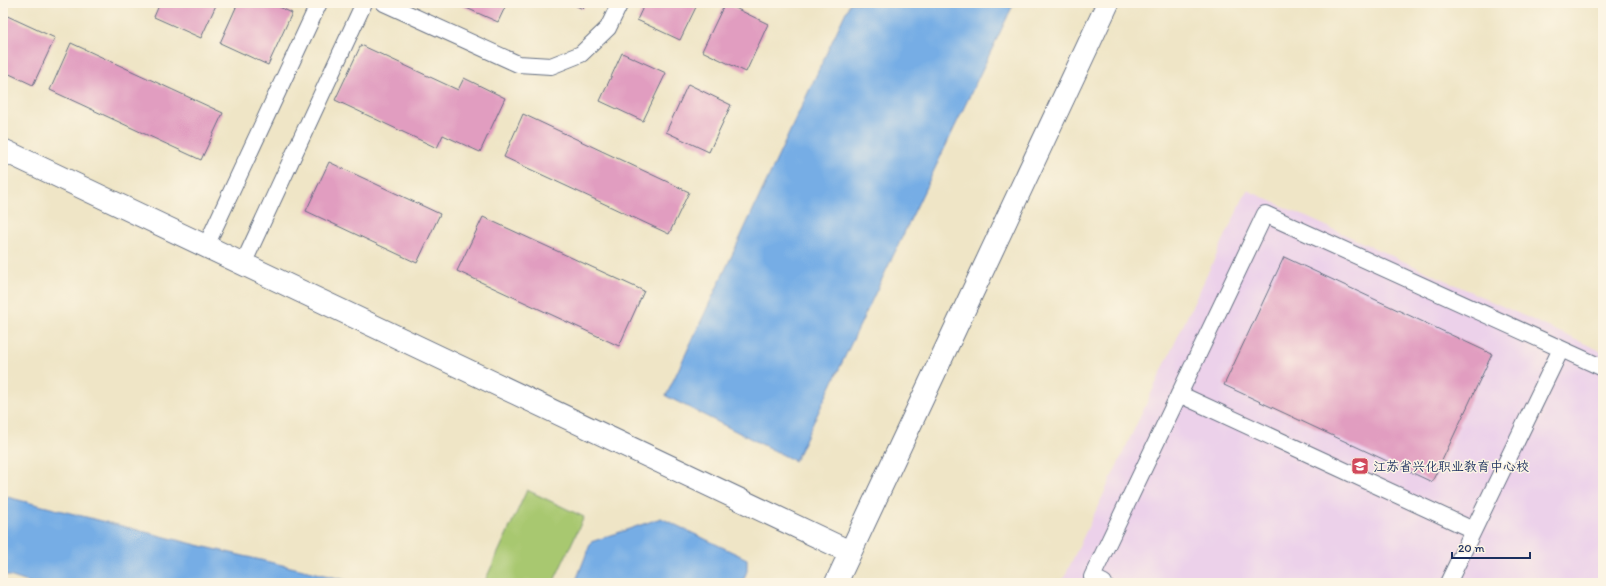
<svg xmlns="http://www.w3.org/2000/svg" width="1606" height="586" viewBox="0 0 1606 586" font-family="Itim,'LXGW WenKai TC',sans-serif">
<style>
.built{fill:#ecd1ea}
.green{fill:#a8c870;stroke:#627c67}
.water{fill:#76ade5;stroke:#486ea2}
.building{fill:#e19dc0}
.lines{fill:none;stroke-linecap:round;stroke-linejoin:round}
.lane-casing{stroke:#656f82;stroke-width:18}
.secondary-casing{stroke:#656f82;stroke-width:24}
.lane{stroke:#fff;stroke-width:16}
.secondary{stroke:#fff;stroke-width:22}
.labels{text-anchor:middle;stroke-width:3;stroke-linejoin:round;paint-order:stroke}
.poi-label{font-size:13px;fill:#1b2f5e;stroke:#fcf5e5;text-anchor:start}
</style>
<rect width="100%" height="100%" fill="#fcf5e5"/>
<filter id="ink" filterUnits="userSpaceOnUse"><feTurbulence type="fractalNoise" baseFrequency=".025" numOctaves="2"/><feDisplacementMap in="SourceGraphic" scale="8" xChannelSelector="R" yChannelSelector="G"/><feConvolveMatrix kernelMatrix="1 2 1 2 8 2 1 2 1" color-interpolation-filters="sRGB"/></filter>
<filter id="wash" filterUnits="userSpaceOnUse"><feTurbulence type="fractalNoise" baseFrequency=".012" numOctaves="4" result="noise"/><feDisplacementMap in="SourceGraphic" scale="16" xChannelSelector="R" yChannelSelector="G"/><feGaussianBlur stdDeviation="0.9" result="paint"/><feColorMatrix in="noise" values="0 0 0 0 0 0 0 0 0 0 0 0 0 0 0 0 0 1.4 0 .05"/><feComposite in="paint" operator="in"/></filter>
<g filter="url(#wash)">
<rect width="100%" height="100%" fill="#efe5c6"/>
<path class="built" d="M1247 190 1603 352V583H1068L1063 580Z"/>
<path class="green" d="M527 490 584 517 553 583H484Z"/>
<path class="water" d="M850 3H1014L795 461 666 396Z
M3 496 201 546 359 583H31L3 574Z
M661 518 747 559V571L742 583H575L591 542Z"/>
<g id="blocks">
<path class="building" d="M160 3H217L201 38 154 17Z
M238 3H271L292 13 268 65 220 43Z
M455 3H507L498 22Z
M570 3H585L583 9Z
M645 3H698L680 40 637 20Z
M725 3 768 24 746 72 702 51Z
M3 14 55 38 33 85 3 71Z
M71 43 223 113 201 160 50 90Z
M361 45 458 90 464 78 505 98 480 152 443 135 437 148 335 100Z
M622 53 666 73 643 121 600 101Z
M688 84 731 105 709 152 666 132Z
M523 114 689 192 669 234 504 157Z
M329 162 440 214 417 263 306 211Z
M483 217 644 291 619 346 457 271Z
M1284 257 1492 354 1432 482 1224 385Z"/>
</g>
</g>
<g filter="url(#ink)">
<use href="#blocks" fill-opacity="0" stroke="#656f82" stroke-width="1"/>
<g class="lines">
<defs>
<path id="lane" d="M384 3 518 64 551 66 581 54 608 28 620 3
M206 246 319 3
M243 264 364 3
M1179 394 1473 530
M1104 583 1092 577 1265 214 1603 368
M1448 583 1561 349"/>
<path id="secondary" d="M3 150 850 552
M836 583 1108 3"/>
</defs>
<use href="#lane" class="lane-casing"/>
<use href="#secondary" class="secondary-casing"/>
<use href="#lane" class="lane"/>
<use href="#secondary" class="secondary"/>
</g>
</g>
<defs>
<symbol id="school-square" viewBox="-11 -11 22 22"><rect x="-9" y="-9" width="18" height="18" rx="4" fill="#d1495b" stroke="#fcf5e5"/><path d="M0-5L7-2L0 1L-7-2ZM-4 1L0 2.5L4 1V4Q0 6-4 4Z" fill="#fff"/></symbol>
</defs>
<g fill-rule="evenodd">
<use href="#school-square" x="1350" y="456" width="20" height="20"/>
</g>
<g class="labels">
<g class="poi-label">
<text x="1373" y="471">江苏省兴化职业教育中心校</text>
</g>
</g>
<rect width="1606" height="586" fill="none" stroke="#fcf5e5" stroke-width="16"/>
<path d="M1452 552v6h78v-6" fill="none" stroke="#1b2f5e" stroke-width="2"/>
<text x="1458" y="552" font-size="12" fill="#1b2f5e" stroke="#fcf5e5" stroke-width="3" paint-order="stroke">20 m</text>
</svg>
